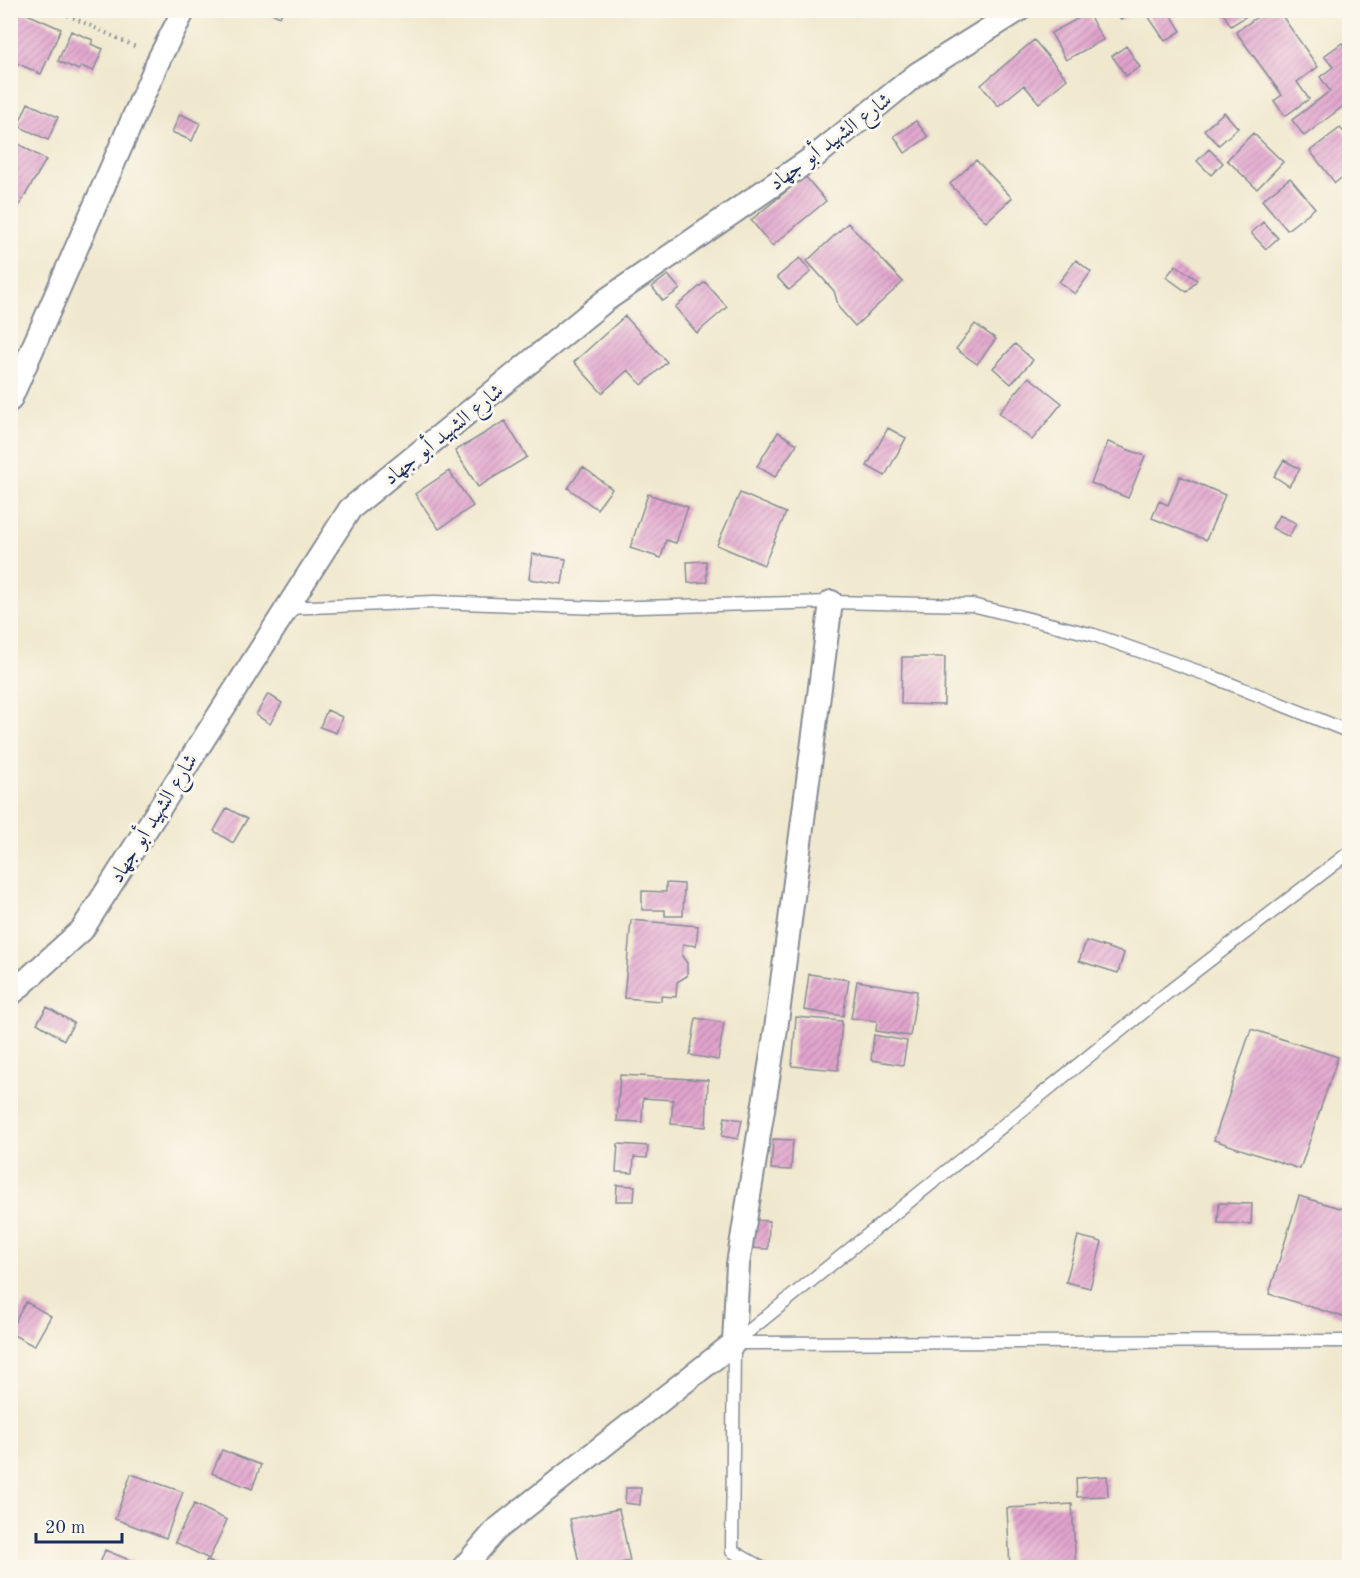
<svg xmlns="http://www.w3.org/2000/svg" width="1360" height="1578" viewBox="0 0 1360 1578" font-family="'Old Standard TT',Amiri,serif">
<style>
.building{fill:url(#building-hatch)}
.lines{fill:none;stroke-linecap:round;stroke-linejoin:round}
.lane-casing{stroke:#868c96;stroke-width:15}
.street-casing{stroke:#868c96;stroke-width:26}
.path{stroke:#868c96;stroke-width:4;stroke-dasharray:1.5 4.5;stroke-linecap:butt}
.lane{stroke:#fff;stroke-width:12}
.street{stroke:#fff;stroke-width:22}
.labels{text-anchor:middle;stroke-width:6;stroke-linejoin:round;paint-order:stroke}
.street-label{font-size:21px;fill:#1b2f5e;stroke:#fbf7ec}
</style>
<defs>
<pattern id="building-hatch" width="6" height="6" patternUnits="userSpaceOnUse" patternTransform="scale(1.5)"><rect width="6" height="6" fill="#e2a4cd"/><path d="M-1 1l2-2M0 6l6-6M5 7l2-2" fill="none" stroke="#b686aa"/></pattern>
</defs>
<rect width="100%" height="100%" fill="#fbf7ec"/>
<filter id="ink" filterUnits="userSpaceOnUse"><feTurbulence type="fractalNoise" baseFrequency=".0167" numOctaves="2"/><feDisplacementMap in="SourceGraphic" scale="12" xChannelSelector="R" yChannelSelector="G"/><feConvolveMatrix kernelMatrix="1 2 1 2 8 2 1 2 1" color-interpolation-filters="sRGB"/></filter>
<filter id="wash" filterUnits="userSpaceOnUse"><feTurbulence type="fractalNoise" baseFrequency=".008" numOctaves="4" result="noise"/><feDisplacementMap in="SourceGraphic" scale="24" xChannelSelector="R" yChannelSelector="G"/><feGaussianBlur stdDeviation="1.35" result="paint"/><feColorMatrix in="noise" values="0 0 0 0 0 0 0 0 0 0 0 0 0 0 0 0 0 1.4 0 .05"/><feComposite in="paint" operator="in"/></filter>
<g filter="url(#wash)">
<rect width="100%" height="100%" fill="#f0e8ce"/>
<g id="blocks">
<path class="building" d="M10 10H18L61 29 41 74 10 60Z
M265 10H283L280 17Z
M1115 10H1137L1121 20Z
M1144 10H1168L1181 31 1165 41Z
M1221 10H1256L1231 26Z
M1267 10H1278L1318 67 1297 82 1309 99 1285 116 1274 101 1282 95 1236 32Z
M1088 13 1103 40 1066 60 1051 33Z
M71 31 93 40 91 44 103 49 93 71 81 66 79 70 58 61Z
M1034 40 1067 79 1039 103 1024 85 998 106 981 85Z
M1342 43 1350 52V101L1304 136 1292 120 1330 91 1320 77 1333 67 1324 56Z
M1126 46 1140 67 1126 76 1112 56Z
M28 103 58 117 48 140 18 126Z
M1224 112 1238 128 1219 145 1204 130Z
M180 114 200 123 192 141 172 132Z
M916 121 928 137 905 153 894 136Z
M1340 128 1350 139V171L1335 183 1310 151Z
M1253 133 1283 162 1257 189 1227 160Z
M10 139 46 160 10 221Z
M1209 149 1223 163 1211 175 1197 161Z
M976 160 1012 198 986 222 950 184Z
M805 176 826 201 772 246 751 220Z
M1290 178 1315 208 1287 230 1262 200Z
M1263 222 1278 238 1266 249 1251 233Z
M848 223 903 282 855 326 839 308 834 291 807 261Z
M800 258 811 272 789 290 777 277Z
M1076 260 1091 272 1075 294 1059 282Z
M1176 265 1197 280 1187 292 1166 277Z
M668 275 680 289 663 301 652 287Z
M705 282 727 307 697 333 675 307Z
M625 316 667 362 642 385 628 370 602 393 574 362Z
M975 324 996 339 977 364 956 349Z
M1015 344 1033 360 1011 384 993 368Z
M1029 377 1062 403 1032 440 999 413Z
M505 421 527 457 478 487 455 451Z
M888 428 906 438 885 476 867 466Z
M778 432 797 444 775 477 757 466Z
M1108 442 1145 456 1128 498 1091 483Z
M1284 460 1300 469 1289 486 1274 476Z
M583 467 612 489 597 509 568 488Z
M449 471 473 506 439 529 415 494Z
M1180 476 1225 495 1206 540 1152 518 1159 501 1168 505Z
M740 493 786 513 764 565 717 545Z
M648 494 688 507 676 543 666 540 661 558 630 548Z
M1279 515 1296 523 1289 537 1272 528Z
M532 554 566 559 562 584 529 579Z
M706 561 707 582 688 583 687 562Z
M902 657H945L944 705 901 704Z
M268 694 282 703 270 724 256 715Z
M327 710 342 717 336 733 320 727Z
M227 808 247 819 233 843 214 831Z
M666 883 684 884 683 916H665V910H642V891L666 892Z
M631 920 698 926 696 946 683 944 682 956 687 963V976L677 982 676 997 661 996V1001L624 998Z
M1086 941 1124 953 1118 973 1079 961Z
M809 974 849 980 843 1016 804 1010Z
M857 981 917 991 910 1036 876 1031 877 1021 851 1018Z
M47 1007 74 1023 64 1040 37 1023Z
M796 1017 842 1021 838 1070 792 1066Z
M696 1018 724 1023 718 1060 690 1055Z
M1251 1029 1338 1057 1300 1169 1214 1140Z
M874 1035 907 1041 903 1065 871 1060Z
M620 1075 708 1080 706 1127 671 1124 673 1100 643 1098 642 1122 617 1121Z
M725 1117 742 1120 738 1139 722 1136Z
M773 1139 793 1140 791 1170 771 1169Z
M618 1144 648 1146 647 1158 634 1157 633 1173 616 1172Z
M617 1185 635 1186 634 1201H616Z
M1299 1196 1350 1211V1319L1269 1294Z
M1219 1203 1252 1204 1251 1224 1218 1223Z
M752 1220 769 1221 768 1249 750 1248Z
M1078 1236 1102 1242 1090 1288 1066 1282Z
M26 1302 51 1316 34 1346 10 1333V1330Z
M222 1450 261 1465 252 1489 212 1473Z
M131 1474 183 1492 166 1538 115 1519Z
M1107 1476 1108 1496 1077 1497 1076 1478Z
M626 1488H641L640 1505 625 1503Z
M194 1504 227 1520 209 1559 175 1542Z
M1072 1504 1076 1568H1010L1007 1508Z
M619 1509 630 1561 598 1568H580L570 1519Z
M105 1550 144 1566 143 1568H91L93 1563 99 1566Z
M207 1560 220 1568H202Z"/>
</g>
</g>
<g filter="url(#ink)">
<use href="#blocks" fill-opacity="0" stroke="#868c96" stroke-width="1.5"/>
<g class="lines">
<defs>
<path id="lane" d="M286 608 434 602 601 608 831 602 972 605 1094 635 1208 675 1350 732
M734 1343 1167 993 1350 852
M762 1568 732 1551 734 1343 1350 1341"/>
<path id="street" d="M10 400 160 57 184 10
M10 995 82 930 350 509 606 300 818 154 917 74 1019 10
M463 1568 496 1530 734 1343 738 1264 776 1029 831 602"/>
</defs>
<use href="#lane" class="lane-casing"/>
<use href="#street" class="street-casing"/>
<path class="path" d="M57 10 138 48"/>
<use href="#lane" class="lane"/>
<use href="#street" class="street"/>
</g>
</g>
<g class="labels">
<g class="street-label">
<text transform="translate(830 141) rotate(-37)" y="7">شارع الشهيد أبو جهاد</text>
<text transform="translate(443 434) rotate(-39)" y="7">شارع الشهيد أبو جهاد</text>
<text transform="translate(153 818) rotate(-58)" y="7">شارع الشهيد أبو جهاد</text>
</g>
</g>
<rect width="1360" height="1578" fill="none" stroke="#fbf7ec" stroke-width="36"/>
<path d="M36 1533v9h86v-9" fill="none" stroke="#1b2f5e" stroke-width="3"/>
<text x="45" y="1533" font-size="18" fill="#1b2f5e" stroke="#fbf7ec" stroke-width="4.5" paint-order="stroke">20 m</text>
</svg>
